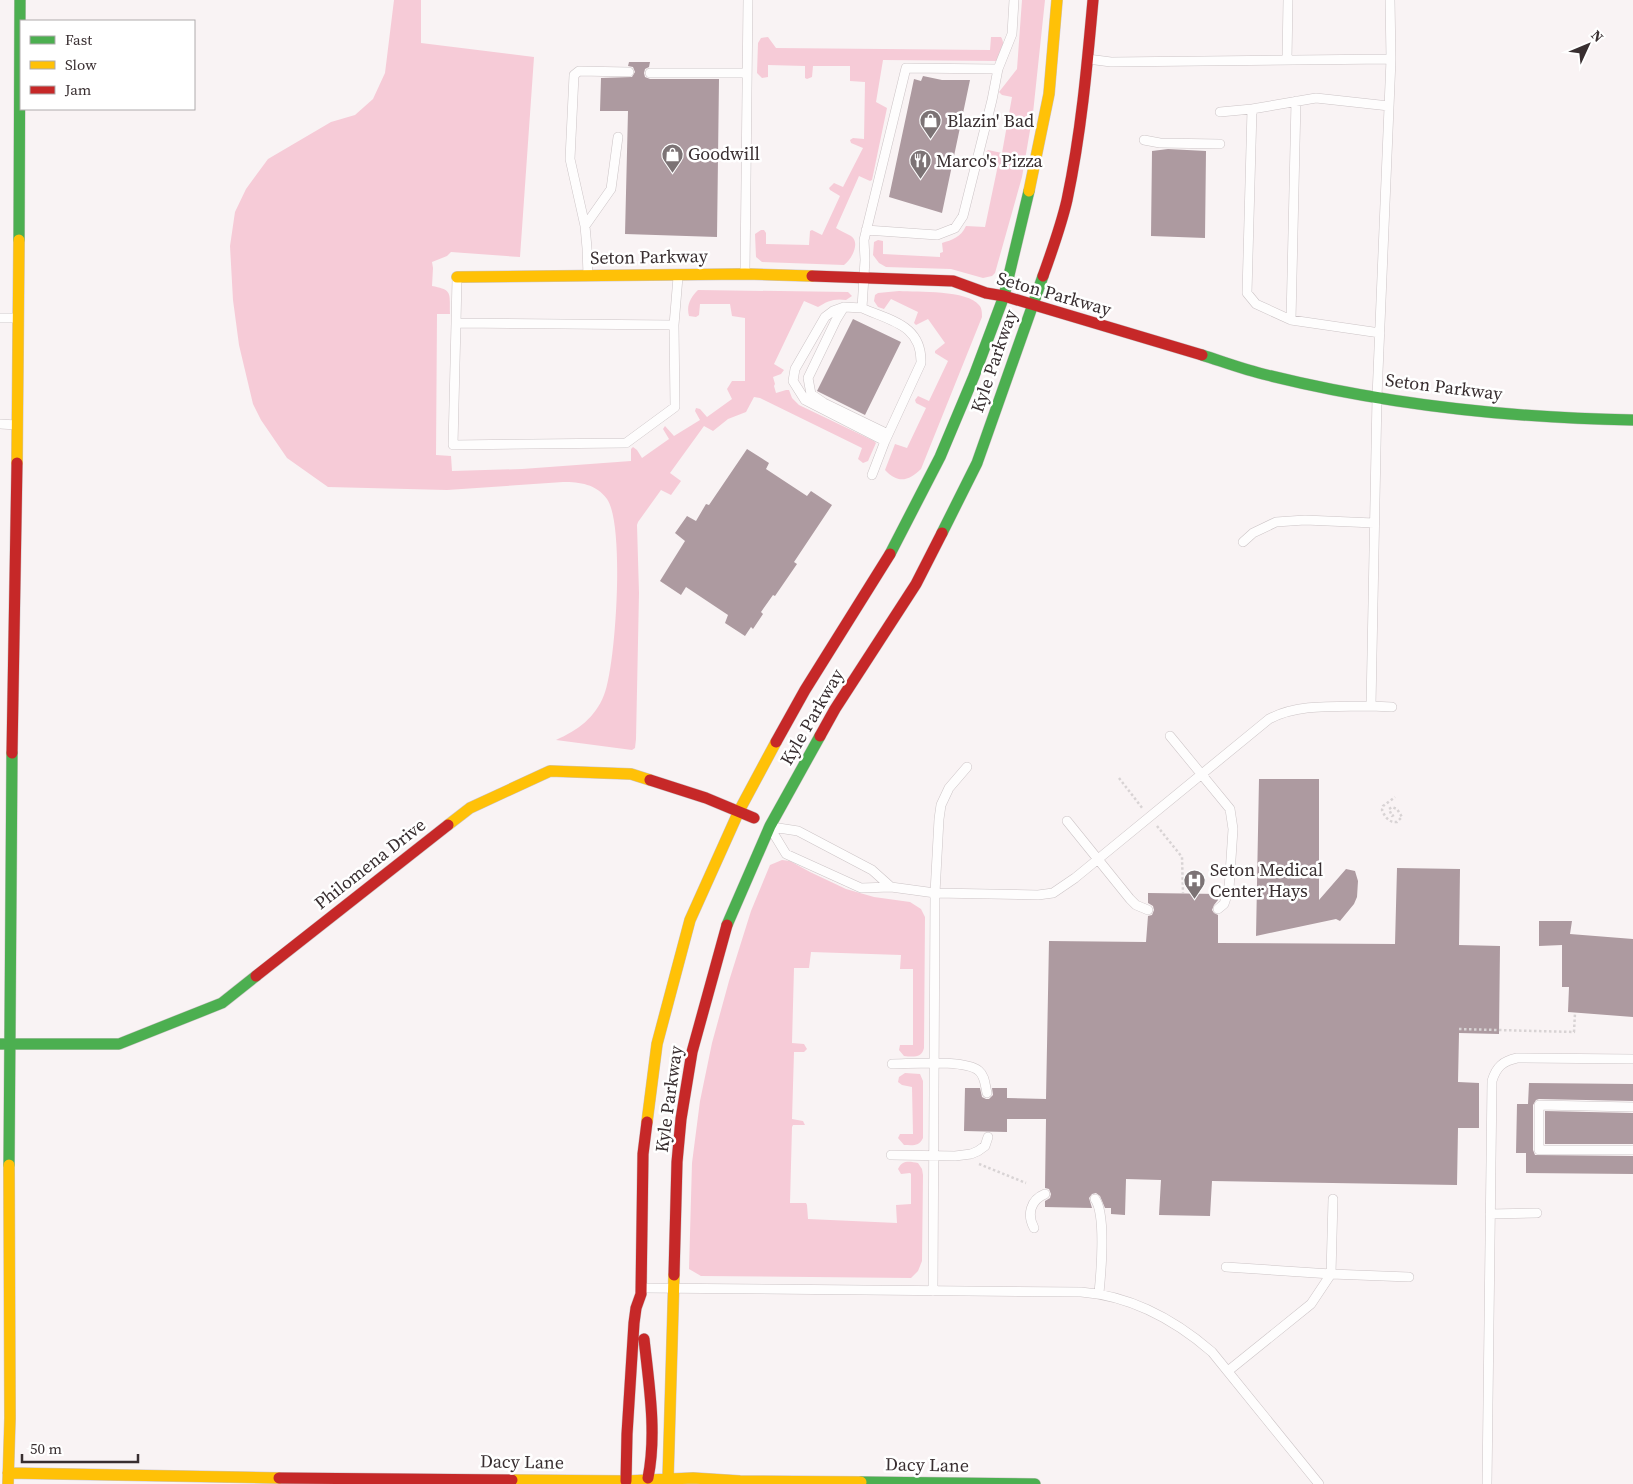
<svg xmlns="http://www.w3.org/2000/svg" width="1633" height="1484" viewBox="0 0 1633 1484" font-family="'Source Serif 4',serif">
<style>
.green{fill:#f6cbd7}
.building{fill:#ad9aa0}
.lines{fill:none;stroke-linecap:round;stroke-linejoin:round}
.lane-casing{stroke:#ccc4c6;stroke-width:10}
.fast-casing{stroke:#ccc4c6;stroke-width:12}
.slow-casing{stroke:#ccc4c6;stroke-width:12}
.jam-casing{stroke:#ccc4c6;stroke-width:12}
.path{stroke:#d8d3d4;stroke-width:2.5;stroke-dasharray:2.5 2.5;stroke-linecap:butt}
.lane{stroke:#fefdfd;stroke-width:9}
.fast{stroke:#4caf50;stroke-width:11}
.slow{stroke:#ffc107;stroke-width:11}
.jam{stroke:#c62828;stroke-width:11}
.labels{text-anchor:middle;stroke-width:5;stroke-linejoin:round;paint-order:stroke}
.poi-label{font-size:18px;fill:#382e30;stroke:#fff;text-anchor:start}
.street-label{font-size:18px;fill:#382e30;stroke:#fff}
</style>
<rect width="100%" height="100%" fill="#f9f3f4"/>
<path class="green" d="M394 0H421V43L534 57 520 257 451 252 447 256 432 262 433 268 432 286C454 290 449 294 450 314H437L436 455 451 456 452 471 522 469 631 461V449L633 447 637 450 642 458 669 439 663 429 665 426 674 436 700 420 695 411 696 408 700 409 707 417 732 399 727 389 732 381H745V318L732 316 730 304H700L699 315 696 317 689 316C686 305 691 297 698 290L848 292 852 296 846 300C835 298 827 301 818 307L804 301 774 364 784 370 781 374 773 377 775 384 774 386 776 393 786 390H789L792 398 799 405 874 441 876 443 868 461 863 463 858 459 862 448 760 398 754 397 746 412 728 419 713 431 704 426 670 473 681 481 671 495 661 490 638 522 637 525 639 593 636 739 635 748 632 750 556 740C578 730 595 718 604 695 616 666 625 524 607 499 596 484 580 482 563 482L447 490 328 487 287 458 261 420 253 404 239 345 233 300 230 246 235 212 246 189 268 159 331 122 355 115 373 99 385 73Z
M1022 0H1045L1033 113 1022 177 995 273 992 276 983 278 951 269 886 267 879 263 873 255 874 242 878 240 883 241V254L940 257V253L943 252 942 243C952 240 961 237 966 226L985 227 998 165C990 162 987 162 986 152L988 150 1002 153 1012 97 1002 95 999 92 1017 69Z
M768 37 776 48 990 50 991 37H1001C1005 42 1003 56 999 61L883 60 876 102 887 108 872 180 870 181 859 176 836 228C840 231 846 233 851 236 861 243 851 260 844 265L762 262 756 257 755 234 761 230H764L766 233V244L809 245 810 231 812 230 822 235 840 196 830 190 829 188 834 183 843 187 863 148 851 143 850 140 853 138 864 139 865 82 850 81V66H813L812 77 807 79 805 78V66L768 65V77L762 78 757 73 758 43 761 38Z
M899 291C917 292 968 290 979 305 982 308 982 313 982 317L921 469C909 481 898 484 885 470L895 444 907 448 926 408 916 403 915 400 918 396 929 401 948 361 935 353V351L945 343 928 319 916 325 914 323 918 312 891 299 884 309 878 307 874 301 875 295 878 293Z
M782 860 790 861 810 872 846 889 874 897 910 902 921 909 925 917 924 1048C922 1058 913 1057 904 1056L899 1050 900 1045H913V969H900L901 955 811 952 809 968H794L792 1043 804 1044 807 1049 804 1052H794L792 1119 803 1121 805 1125H793L792 1127 790 1203H806L807 1205 808 1219 897 1223 896 1205 911 1204V1174L910 1173 901 1174 898 1169C902 1160 909 1161 918 1163L922 1169 923 1175 922 1261 918 1271 911 1278 701 1276 689 1269 692 1163 700 1101 712 1043 729 981 751 911 770 865Z
M905 1073 920 1074 923 1081V1138C919 1147 912 1145 904 1145L898 1138 900 1134H913L912 1087 902 1085 898 1082 899 1077Z"/>
<path class="building" d="M629 62H650L649 67 645 69 644 73 645 77 650 79H719L717 237 625 234 628 111H600L601 78 632 77 635 72 633 67 628 66Z
M923 76 942 80H970L942 213 889 197 914 79 921 81Z
M1168 149 1206 151 1205 238 1151 236 1152 151Z
M853 319 901 342 865 415 817 391Z
M747 449 769 463 766 469 807 496 811 491 832 505 794 562 797 564 775 596 773 595 761 612 763 614 753 629 751 627 745 636 725 623 728 615 686 587 681 595 660 581 685 541 675 533 687 516 696 521 706 504 709 505Z
M1259 779H1319V900L1346 869 1355 871 1358 881 1357 897 1354 904 1340 921 1336 919 1256 936Z
M1397 868 1460 869 1459 945 1500 946 1499 1034 1459 1033 1458 1082 1479 1083V1128H1458L1457 1185 1212 1181 1210 1216 1159 1215 1161 1180 1126 1179 1125 1215 1111 1214V1208H1105L1100 1196 1096 1193 1092 1194 1089 1198 1092 1208 1045 1207V1201L1050 1198 1051 1194 1049 1189 1045 1188 1046 1119H1007V1132L964 1131 965 1088H980L982 1097 986 1099H989L993 1095 992 1088H1007V1098L1046 1099 1049 941 1146 942 1148 916 1152 915 1154 910 1153 906 1148 903V893L1219 894 1218 900 1214 905 1212 910 1214 913 1218 915V943L1395 944Z
M1539 921H1572L1570 934 1633 939V1017L1568 1012 1569 987H1562V945L1539 946Z
M1529 1083 1633 1084V1101L1539 1099 1536 1100 1533 1105V1150L1535 1155 1633 1156V1174L1526 1173V1153H1516L1517 1104H1528Z
M1545 1111 1633 1113V1144H1545Z"/>
<g class="lines">
<defs>
<path id="lane" d="M1088 59 1111 62 1391 59 1390 0
M1287 60 1288 0
M998 69 1012 34 1014 0
M650 73H747
M1296 101 1291 320 1380 333
M1252 109 1247 293 1256 304 1291 320
M1220 112 1252 109 1316 98 1389 106
M1144 140 1160 143 1220 144
M585 226 611 189 618 137
M745 272 748 0
M588 275 587 248 585 226 570 159 574 75 579 71 629 72
M844 307 836 320 808 378 811 394 824 403 888 434
M862 308C891 321 922 325 921 363L885 441 805 400 793 381 795 369 825 317 833 311 844 307 862 308 865 260 864 240 906 68 998 69 992 100 963 216 955 228 937 235 866 230
M0 318H18
M456 323 457 278
M674 325 675 407 626 443 453 445 456 323 674 325 678 277
M0 424 17 425
M872 475 885 441
M1243 542 1253 533 1276 522 1305 520 1374 523
M1371 706 1392 707
M1170 736 1230 809 1233 829 1229 889 1224 904 1218 909
M1067 821 1130 899 1136 905 1148 910
M772 827 798 831 872 870 891 887
M772 831 786 854 861 888 891 887 935 893 1038 895 1053 893 1075 878 1269 719C1299 703 1338 707 1371 706L1377 397 1391 59
M892 1064C911 1064 965 1059 979 1071 985 1076 985 1085 987 1093
M1633 1107 1539 1105V1150H1633
M891 1155 955 1156 971 1154 978 1151 985 1146 988 1137
M1095 1199C1106 1214 1101 1273 1099 1293
M1490 1214 1537 1213
M1034 1228C1027 1215 1030 1200 1045 1194
M1226 1267 1331 1274 1333 1199
M643 1288 1081 1292C1132 1296 1174 1319 1212 1352L1319 1484
M933 1291 935 893 939 819 941 805 949 788 967 767
M1228 1371 1311 1304 1331 1274 1409 1277
M1487 1484 1492 1081C1496 1067 1503 1061 1517 1058L1633 1059"/>
<path id="fast" d="M19 240 20 0
M1202 355C1224 362 1245 370 1267 375 1384 404 1513 418 1633 420
M942 533 977 463 1043 276
M890 554 940 457 974 376 1004 296 1029 191
M727 925 770 826 820 736
M0 1044H119L222 1003 256 976
M9 1165 12 753
M861 1482 1035 1484"/>
<path id="slow" d="M1029 191 1049 94 1057 0
M457 277 745 274 812 276
M17 463 19 240
M448 825 470 808 550 771 631 774 650 780
M647 1122 657 1044 690 920 739 811 776 742
M8 1473 279 1478
M668 1479 674 1275
M512 1480 626 1481 693 1478 740 1481 861 1482
M8 1484 10 1418 9 1165"/>
<path id="jam" d="M812 276 953 281 986 293 1004 296 1202 355
M1043 276C1052 251 1061 226 1067 200 1081 134 1087 67 1093 0
M820 736 835 709 916 584 942 533
M776 742 805 690 890 554
M12 753 17 463
M650 780 706 798 754 818
M256 976 448 825
M674 1275 677 1162 681 1119 692 1052 727 925
M644 1339C649 1385 657 1433 648 1478
M279 1478 512 1480
M626 1481 627 1434 634 1323 636 1308 641 1294 643 1154 647 1122"/>
</defs>
<use href="#lane" class="lane-casing"/>
<use href="#fast" class="fast-casing"/>
<use href="#slow" class="slow-casing"/>
<use href="#jam" class="jam-casing"/>
<path class="path" d="M1119 778 1143 809
M1394 815 1392 816 1389 809 1392 807 1397 809 1402 817 1397 822C1389 823 1385 817 1382 810L1383 806 1395 797
M1157 826 1182 857 1183 893
M1459 1029 1574 1032 1575 1013
M979 1164 1026 1183"/>
<use href="#lane" class="lane"/>
<use href="#fast" class="fast"/>
<use href="#slow" class="slow"/>
<use href="#jam" class="jam"/>
</g>
<defs>
<symbol id="shop-pin" viewBox="-11 -11 22 30"><path d="M0 17L-7.5 6A9.5 9.5 0 1 1 7.5 6Z" fill="#7c7375" stroke="#fff"/><path d="M-5-2.5h2.3a2.7 3.5 0 0 1 5.4 0H5L5.5 6h-11ZM-1.5-2.5h3a1.5 2.3 0 0 0-3 0Z" fill="#fff"/></symbol>
<symbol id="restaurant-pin" viewBox="-11 -11 22 30"><path d="M0 17L-7.5 6A9.5 9.5 0 1 1 7.5 6Z" fill="#7c7375" stroke="#fff"/><path d="M-5-6h1v4h1v-4h1v4h1v-4h1v5L-1.5 .5V6h-2V.5L-5-1ZM5-6V6H3V1.5H1.5Q1.5-4 5-6Z" fill="#fff"/></symbol>
<symbol id="hospital-pin" viewBox="-11 -11 22 30"><path d="M0 17L-7.5 6A9.5 9.5 0 1 1 7.5 6Z" fill="#7c7375" stroke="#fff"/><path d="M-5-5h3v3.5h4V-5h3V5h-3V1.5h-4V5h-3Z" fill="#fff"/></symbol>
</defs>
<g fill-rule="evenodd">
<use href="#shop-pin" x="918" y="108" width="25" height="34"/>
<use href="#shop-pin" x="660" y="142" width="25" height="34"/>
<use href="#restaurant-pin" x="908" y="148" width="25" height="34"/>
<use href="#hospital-pin" x="1182" y="868" width="25" height="34"/>
</g>
<g class="labels">
<g class="poi-label">
<text x="947" y="127">Blazin' Bad</text>
<text x="688" y="160">Goodwill</text>
<text x="936" y="167">Marco's Pizza</text>
<text x="1210" y="876">Seton Medical<tspan x="1210" dy="21">Center Hays</tspan></text>
</g>
<g class="street-label">
<text transform="translate(649 257) rotate(-1)" y="6">Seton Parkway</text>
<text transform="translate(1054 294) rotate(16)" y="6">Seton Parkway</text>
<text transform="translate(994 361) rotate(-71)" y="6">Kyle Parkway</text>
<text transform="translate(1444 387) rotate(7)" y="6">Seton Parkway</text>
<text transform="translate(812 717) rotate(-60)" y="6">Kyle Parkway</text>
<text transform="translate(370 864) rotate(-38)" y="6">Philomena Drive</text>
<text transform="translate(669 1099) rotate(-82)" y="6">Kyle Parkway</text>
<text transform="translate(522 1462) rotate(1)" y="6">Dacy Lane</text>
<text transform="translate(927 1465) rotate(1)" y="6">Dacy Lane</text>
</g>
</g>
<rect x="20" y="20" width="175" height="90" fill="#ffffff" stroke="#afabac"/>
<rect x="30" y="36" width="25" height="8" fill="#4caf50" stroke="#afabac"/>
<text x="65" y="45" font-size="15" fill="#382e30">Fast</text>
<rect x="30" y="61" width="25" height="8" fill="#ffc107" stroke="#afabac"/>
<text x="65" y="70" font-size="15" fill="#382e30">Slow</text>
<rect x="30" y="86" width="25" height="8" fill="#c62828" stroke="#afabac"/>
<text x="65" y="95" font-size="15" fill="#382e30">Jam</text>
<g transform="translate(1588 45) rotate(46)" stroke="#ffffff" stroke-width="4" paint-order="stroke">
<path d="M0-4L9 19L0 12L-9 19Z" fill="#382e30"/>
<text y="-8" font-size="14" font-weight="bold" text-anchor="middle" fill="#382e30">N</text>
</g>
<path d="M22 1454v8h116v-8" fill="none" stroke="#382e30" stroke-width="2.5"/>
<text x="30" y="1454" font-size="15" fill="#382e30" stroke="#ffffff" stroke-width="4" paint-order="stroke">50 m</text>
</svg>
